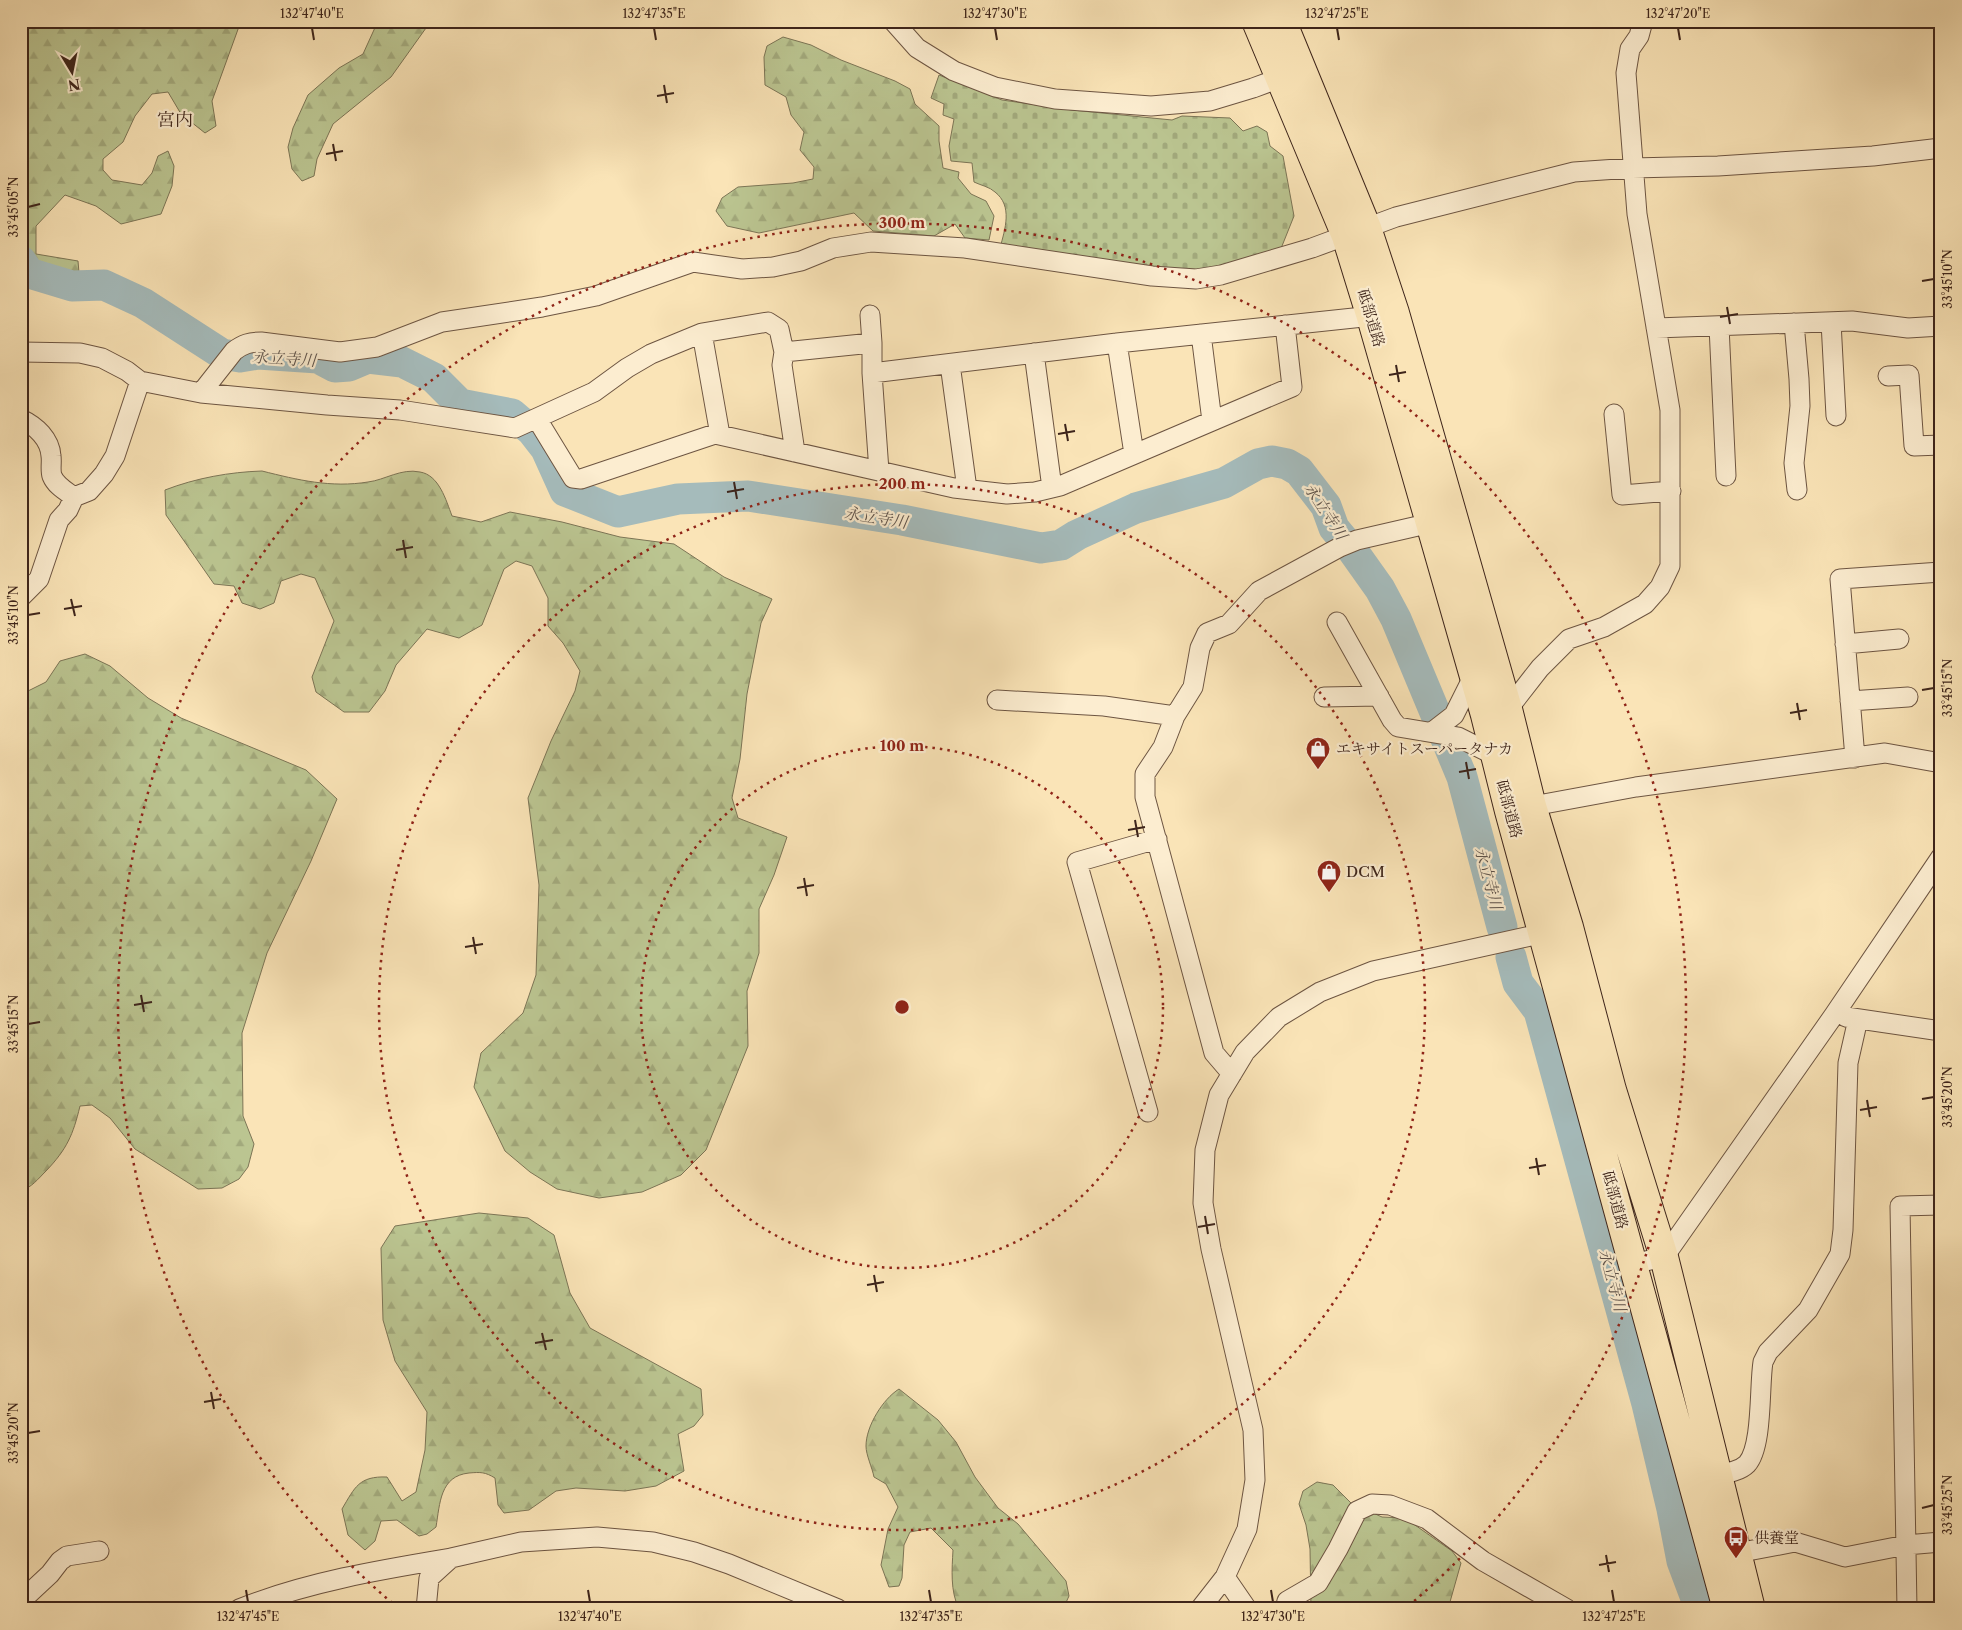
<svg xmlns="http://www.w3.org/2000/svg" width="1962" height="1630" viewBox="0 0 1962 1630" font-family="'Libre Caslon Text','Noto Serif JP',serif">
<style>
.forest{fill:url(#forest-firs);stroke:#7c7556}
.cemetery{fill:url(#cemetery-stones);stroke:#7c7556}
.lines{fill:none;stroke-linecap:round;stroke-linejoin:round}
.river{stroke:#a5bbbb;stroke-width:31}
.minor-casing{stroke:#6d5542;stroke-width:21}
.highway-casing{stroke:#3e251b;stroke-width:30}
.minor{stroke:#fcedd0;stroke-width:19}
.highway{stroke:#fae4b7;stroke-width:28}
.ticks{fill:none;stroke:#3e251b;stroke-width:2}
.ring{fill:none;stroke:#8f2418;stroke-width:2.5;stroke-dasharray:2.5 5}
.labels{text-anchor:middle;stroke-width:4.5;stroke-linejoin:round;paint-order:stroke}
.street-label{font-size:15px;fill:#3e251b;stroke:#fcedd0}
.poi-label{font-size:15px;fill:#3e251b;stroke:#fcedd0;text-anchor:start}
.water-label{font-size:16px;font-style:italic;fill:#5d524b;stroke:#fcedd0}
.quarter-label{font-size:18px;fill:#3e251b;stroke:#fcedd0}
.centre{fill:#8f2418;stroke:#fcedd0;stroke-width:2.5}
.ring-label{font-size:15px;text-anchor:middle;font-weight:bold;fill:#8f2418;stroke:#fcedd0;stroke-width:4.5;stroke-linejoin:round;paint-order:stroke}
.neatline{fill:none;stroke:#3e251b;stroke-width:2}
.ticks-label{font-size:12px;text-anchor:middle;fill:#3e251b}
</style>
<defs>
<pattern id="forest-firs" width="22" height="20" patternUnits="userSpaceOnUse" patternTransform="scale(1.25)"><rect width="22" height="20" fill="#bbc591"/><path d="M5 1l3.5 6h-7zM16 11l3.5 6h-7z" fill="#a2a97c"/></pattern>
<pattern id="cemetery-stones" width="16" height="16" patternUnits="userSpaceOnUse" patternTransform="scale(1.25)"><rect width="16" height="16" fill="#bbc591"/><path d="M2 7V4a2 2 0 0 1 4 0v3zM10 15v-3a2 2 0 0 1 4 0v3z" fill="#a2a97c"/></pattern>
</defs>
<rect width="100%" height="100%" fill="#fae4b7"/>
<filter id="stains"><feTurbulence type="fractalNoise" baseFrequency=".004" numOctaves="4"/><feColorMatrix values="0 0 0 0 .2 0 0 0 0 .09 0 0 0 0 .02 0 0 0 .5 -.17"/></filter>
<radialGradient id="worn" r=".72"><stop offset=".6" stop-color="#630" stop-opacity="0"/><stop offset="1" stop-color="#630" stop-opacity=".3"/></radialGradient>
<path class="forest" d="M21 21H241L212 101 216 126 205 133 181 114 168 92 152 94 135 116 123 142 103 159V170L112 180 142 185 152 173 158 156 168 151 174 166 172 186 161 214 121 224 96 206 65 195 36 226V254L78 261 79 273 63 276 30 269 21 257Z
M378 21H431L391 77 333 124 317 159 314 176 302 181 292 169 288 147 293 128 308 95 339 68 363 54Z
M783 37 811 45 841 60 895 81 910 89 915 104 939 126V141L943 168 959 172 958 178 971 194 986 201 994 216 989 240 965 238 955 224 934 236 873 231 854 213 759 233 727 226 716 211 722 198 738 187 793 183 813 179 814 167 800 150 804 132 791 115 786 97 765 85 764 57 767 46Z
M262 471C298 480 331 488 368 482 385 480 401 468 420 472 439 475 446 500 452 516L481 522 510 512 562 522 620 537 674 544 724 577 772 599 761 623 747 694 740 759 732 798 738 818 787 837 774 875 759 909V953L747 991 748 1046 706 1150 681 1175 642 1192 599 1198 557 1189 530 1172 505 1151 474 1087 481 1053 523 1013 536 975 539 885 528 798 551 741 575 691 580 671 563 643 548 626V598L532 566 516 561 504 569 482 625 459 638 427 629 396 665 385 691 369 712H344L316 692 312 677 334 621 315 578 301 574 281 581 274 603 260 609 242 603 234 586 214 584 166 515 165 490C196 478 230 472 262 471Z
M85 654 110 666 148 698 181 718 306 770 337 799 311 861 267 953 242 1033 243 1116 254 1144 248 1167 239 1179 222 1188 198 1189 135 1149 110 1118 92 1105 80 1106C73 1135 67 1149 46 1171 38 1179 32 1187 21 1191V691L26 692 46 682 60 661Z
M479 1213 528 1218 554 1235 570 1293 590 1328 701 1389 703 1415 694 1426 678 1434 684 1471 656 1486 625 1491 576 1488 556 1491 529 1510 504 1513 498 1505 495 1478C485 1472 481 1472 469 1473 440 1476 440 1503 436 1527L427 1534 419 1536 397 1520 381 1521 375 1541 365 1550 348 1535 342 1509C355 1487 359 1476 387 1477L402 1501 416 1492 425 1450 427 1412 395 1361 383 1320 381 1248 395 1226Z
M899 1389 938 1420 956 1442 975 1477 998 1508 1018 1524 1066 1581 1069 1596 1063 1609H959C950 1591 952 1569 953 1550L931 1528 910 1532 904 1545 902 1578 899 1586 889 1587 881 1565 888 1529 898 1507 886 1484 874 1477C872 1467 866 1455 866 1446 866 1426 883 1399 899 1389Z
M1317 1482 1333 1485 1351 1503 1382 1517 1405 1518 1452 1551 1461 1563 1448 1609H1401L1400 1607 1377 1605 1363 1609H1311L1310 1549 1306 1525 1299 1504 1303 1491Z"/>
<path class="cemetery" d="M939 75 1002 100 1072 110 1172 120 1182 116 1230 118 1243 131 1257 126 1267 132 1270 146 1283 156 1294 216 1280 251 1197 273 1000 248C1005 229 1013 206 995 192 990 187 980 185 974 182L972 163 951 161 949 146 954 119 943 115 944 104 931 98Z"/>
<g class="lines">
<path class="river" d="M21 261 29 273 72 286 104 285 143 303 222 354 240 357 258 354 318 358 335 367 349 366 368 358 402 362 434 378 460 404 512 414 532 431 546 449 565 491 618 512 678 499 748 496 902 520 1041 548 1061 545 1077 535 1136 508 1224 483 1258 464 1272 461 1287 464 1299 471 1326 506 1334 528 1353 551 1380 589 1396 619 1462 777 1502 927
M1511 957 1518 983 1539 1011 1647 1404 1672 1509 1682 1561 1700 1609"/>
<defs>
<path id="minor" d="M893 21 917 48 954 71 995 87 1055 99 1151 106 1210 101 1253 88 1291 74
M870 315 872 343V373L879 471
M1831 322 1836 416
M1794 323 1799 379 1800 406 1794 463 1797 490
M1719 326 1726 476
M1656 328 1852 321 1908 328 1941 326
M702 333 720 435
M1201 334 1212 421
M1117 343 1134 454
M21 352 80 353 102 358 127 371 140 381 201 393 327 405 400 410 515 428 594 392 627 368 651 354 702 333 768 322 779 329 784 352 782 365 795 452
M784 352 872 343
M1034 353 1052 488
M950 364 967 489
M872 373 1117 343 1382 315
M1888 376 1909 375 1914 446 1941 445
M201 393 234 351C243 344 250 342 261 342L340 352 377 347 442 322 542 307 596 296 693 262 742 269 773 267 801 261 833 248 871 242 965 248 1152 276 1196 279 1221 275 1312 248 1396 217 1574 172 1632 168 1718 166 1873 156 1941 148
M1614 414 1622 495 1671 491
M21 419C36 426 50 439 51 456 52 462 50 470 52 476 56 486 66 491 74 497
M537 419 573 478 581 479 715 434 954 488 1007 494 1035 492 1060 486 1292 387 1285 325
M21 597 39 579 59 520 68 510 74 497 89 491 104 474 115 456 140 381
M1337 622 1392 720 1398 727 1458 737 1496 756
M1845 644 1899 639
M1324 697 1379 696
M997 700 1104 706 1175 716
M1850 701 1908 697
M1501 711 1508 709 1540 668 1569 639 1604 627 1645 604 1660 587 1670 566V410L1637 214 1626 73 1630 49 1639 36 1643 21
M1432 732 1454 715 1474 675
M1855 758 1840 579 1941 572
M1522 808 1636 787 1885 753 1941 763
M1846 1017 1941 1031
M1232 1074 1214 1053 1145 797V774L1163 747 1175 716 1193 687 1200 648 1207 633 1229 624 1259 591 1340 547 1357 540 1431 523
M1148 1112 1077 862 1157 839
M1632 1264 1664 1257 1834 1015 1941 857
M1708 1477C1720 1474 1738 1473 1747 1464 1763 1446 1759 1386 1763 1362L1768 1352 1808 1310 1840 1254 1843 1230 1848 1063 1858 1019
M1737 1553 1795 1542 1845 1557 1906 1545 1941 1542
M1225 1577 1247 1609
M21 1601 50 1574 60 1561 67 1556 99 1551
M239 1609C307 1582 379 1570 451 1558
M426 1609 429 1578 451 1558 521 1542 597 1537 653 1542 694 1552 729 1564 838 1609
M1200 1609 1225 1577 1247 1529 1255 1480 1253 1430 1211 1249 1203 1203 1205 1150 1219 1095 1245 1052 1279 1017 1320 992 1373 971 1553 931
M1285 1609 1287 1601 1318 1583 1338 1549 1357 1511 1372 1504 1390 1505 1427 1519 1483 1561 1567 1609
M1907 1609 1900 1206 1941 1205"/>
<path id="highway" d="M1256 21 1346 236 1371 317 1485 715 1509 811 1727 1609
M1282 21 1367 228 1395 313 1508 709 1532 806 1569 927 1612 1090 1664 1257 1751 1609"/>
</defs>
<use href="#minor" class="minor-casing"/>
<use href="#highway" class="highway-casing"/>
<use href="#minor" class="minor"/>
<use href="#highway" class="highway"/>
</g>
<path class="ticks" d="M312 28 314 40M654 28 656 40M995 28 997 40M1337 28 1339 40M1678 28 1680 40M664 85 667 103M657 96 674 93M333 144 336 161M326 154 343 151M28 207 40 204M1922 281 1934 279M1727 307 1730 324M1720 317 1738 314M1396 365 1399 382M1389 375 1406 372M1065 424 1068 441M1058 434 1075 431M734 482 737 499M727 492 744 489M403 540 406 558M396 550 413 547M71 599 75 616M64 609 82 606M28 615 40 613M1922 690 1934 688M1797 703 1800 720M1790 713 1807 710M1466 762 1469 779M1459 772 1476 769M1135 820 1138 837M1128 830 1145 827M804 878 807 896M797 888 814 885M473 937 476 954M465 947 483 944M141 995 144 1012M134 1005 152 1002M28 1024 40 1022M1922 1099 1934 1097M1867 1100 1870 1117M1860 1110 1877 1107M1536 1158 1539 1175M1529 1168 1546 1165M1205 1216 1208 1234M1198 1227 1215 1224M874 1275 877 1292M867 1285 884 1282M542 1333 546 1350M535 1343 553 1340M211 1392 214 1409M204 1402 221 1399M28 1433 40 1431M1922 1508 1934 1505M1606 1555 1609 1572M1599 1565 1616 1562M246 1590 248 1602M588 1590 590 1602M929 1590 931 1602M1271 1590 1273 1602M1612 1590 1614 1602"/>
<g class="ring">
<circle cx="902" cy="1007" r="261"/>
<circle cx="902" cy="1007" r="523"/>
<path d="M398 1608A784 784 0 1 1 1406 1608"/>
</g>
<defs>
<symbol id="shop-pin" viewBox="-11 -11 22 30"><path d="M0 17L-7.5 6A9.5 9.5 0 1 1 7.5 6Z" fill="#8f2418" stroke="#fcedd0"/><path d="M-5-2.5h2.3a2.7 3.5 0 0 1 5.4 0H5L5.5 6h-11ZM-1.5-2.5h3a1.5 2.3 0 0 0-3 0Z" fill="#fff"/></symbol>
<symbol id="bus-pin" viewBox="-11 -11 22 30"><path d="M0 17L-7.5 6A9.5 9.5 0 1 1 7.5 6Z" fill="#8f2418" stroke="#fcedd0"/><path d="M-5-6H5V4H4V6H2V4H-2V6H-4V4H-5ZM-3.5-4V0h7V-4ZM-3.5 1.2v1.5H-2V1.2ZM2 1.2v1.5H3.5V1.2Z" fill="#fff"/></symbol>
</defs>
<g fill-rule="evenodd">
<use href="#shop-pin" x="1304" y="735" width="28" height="38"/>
<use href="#shop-pin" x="1315" y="858" width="28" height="38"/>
<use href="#bus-pin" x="1722" y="1524" width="28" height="38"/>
</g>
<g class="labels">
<g class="street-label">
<text transform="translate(1371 318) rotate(73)" y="5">砥部道路</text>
<text transform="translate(1509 809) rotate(75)" y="5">砥部道路</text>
<text transform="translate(1615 1200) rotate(75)" y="5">砥部道路</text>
</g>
<g class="poi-label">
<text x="1336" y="754">エキサイトスーパータナカ</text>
<text x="1346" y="877">DCM</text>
<text x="1754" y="1543">供養堂</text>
</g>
<g class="water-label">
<text transform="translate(284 358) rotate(4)" y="6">永立寺川</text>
<text transform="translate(1326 511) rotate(57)" y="6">永立寺川</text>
<text transform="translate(876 517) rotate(9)" y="6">永立寺川</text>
<text transform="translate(1489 878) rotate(75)" y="6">永立寺川</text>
<text transform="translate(1613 1280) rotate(75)" y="6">永立寺川</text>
</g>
<g class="quarter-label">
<text x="175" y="126">宮内</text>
</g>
</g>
<circle cx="902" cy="1007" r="8" class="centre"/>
<g class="ring-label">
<text x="902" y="228">300 m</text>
<text x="902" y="489">200 m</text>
<text x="902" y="751">100 m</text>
</g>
<rect width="1962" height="1630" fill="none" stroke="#fae4b7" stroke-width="55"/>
<g transform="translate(72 72) rotate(170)" stroke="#fcedd0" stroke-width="4" paint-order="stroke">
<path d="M0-4L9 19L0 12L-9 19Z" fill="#3e251b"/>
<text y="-8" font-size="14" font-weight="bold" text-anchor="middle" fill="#3e251b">N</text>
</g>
<rect x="28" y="28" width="1906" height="1574" class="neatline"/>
<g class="ticks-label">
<text x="312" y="18">132°47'40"E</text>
<text x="654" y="18">132°47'35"E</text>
<text x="995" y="18">132°47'30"E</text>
<text x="1337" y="18">132°47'25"E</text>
<text x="1678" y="18">132°47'20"E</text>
<text transform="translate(14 207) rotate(-90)" y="4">33°45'05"N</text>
<text transform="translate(1948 279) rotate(-90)" y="4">33°45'10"N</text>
<text transform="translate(14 615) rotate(-90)" y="4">33°45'10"N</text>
<text transform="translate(1948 688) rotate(-90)" y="4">33°45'15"N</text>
<text transform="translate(14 1024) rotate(-90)" y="4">33°45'15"N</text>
<text transform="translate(1948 1097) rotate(-90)" y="4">33°45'20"N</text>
<text transform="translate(14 1433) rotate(-90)" y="4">33°45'20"N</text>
<text transform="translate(1948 1505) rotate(-90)" y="4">33°45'25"N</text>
<text x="248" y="1621">132°47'45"E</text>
<text x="590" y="1621">132°47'40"E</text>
<text x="931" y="1621">132°47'35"E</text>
<text x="1273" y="1621">132°47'30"E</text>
<text x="1614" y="1621">132°47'25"E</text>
</g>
<rect width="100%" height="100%" filter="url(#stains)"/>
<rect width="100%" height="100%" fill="url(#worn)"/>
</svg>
